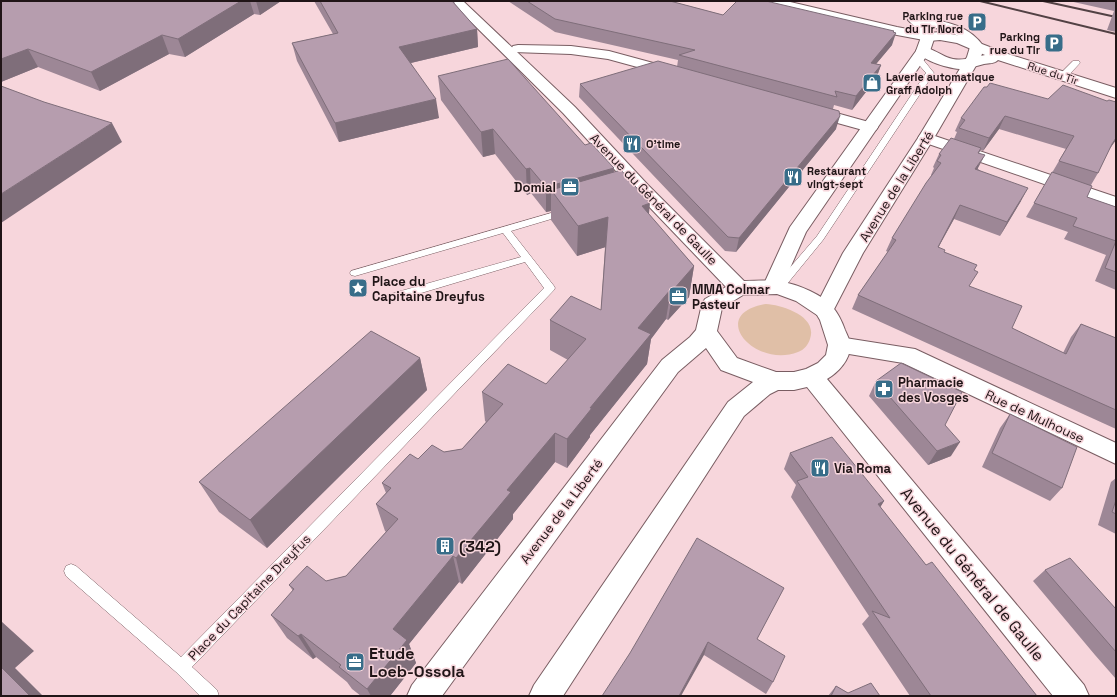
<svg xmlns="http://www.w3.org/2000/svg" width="1117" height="697" viewBox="0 0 1117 697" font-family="'Space Grotesk',sans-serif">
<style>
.green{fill:#e0bfa7}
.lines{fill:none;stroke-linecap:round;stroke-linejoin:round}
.service-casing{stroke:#795d62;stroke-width:1}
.minor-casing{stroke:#795d62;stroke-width:2}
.tertiary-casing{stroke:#795d62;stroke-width:2}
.secondary-casing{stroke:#795d62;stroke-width:2}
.service{fill:#fff;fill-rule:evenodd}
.minor{fill:#fff;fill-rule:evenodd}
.tertiary{fill:#fff;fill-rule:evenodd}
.secondary{fill:#fff;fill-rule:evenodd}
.rail{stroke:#524144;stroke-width:2}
.wall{fill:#9d8796}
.shaded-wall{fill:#7f6e7a}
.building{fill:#b69dae;stroke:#7f6e7a}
.labels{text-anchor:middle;stroke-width:3;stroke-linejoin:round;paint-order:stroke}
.far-poi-label{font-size:11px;font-weight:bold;fill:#201517;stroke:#f7d6dc;text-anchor:start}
.far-street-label{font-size:11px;fill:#201517;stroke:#f7d6dc}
.street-label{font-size:13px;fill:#201517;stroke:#f7d6dc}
.poi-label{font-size:13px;font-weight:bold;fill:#201517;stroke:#f7d6dc;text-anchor:start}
.near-poi-label{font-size:16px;font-weight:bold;fill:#201517;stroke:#f7d6dc;text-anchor:start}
.near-street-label{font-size:16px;fill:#201517;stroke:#f7d6dc}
</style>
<rect width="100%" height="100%" fill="#f7d6dc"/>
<path class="green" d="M766 304C782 305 818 316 810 339 808 345 804 350 798 352 755 369 706 314 766 304Z"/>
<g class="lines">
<defs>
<path id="service" d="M915 57H921L934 73 823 240 783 289H775L774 287 775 285 817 236 926 73 914 59Z
M1073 61H1079L1080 63 1066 78H1060V74Z
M565 209 568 210 570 212 568 214 511 231 554 286 555 288 554 290 192 667 217 690 219 696H200L176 672 66 576 64 571 66 566 71 564 76 566 181 657 544 288 525 262 391 302 387 301 386 298 387 295 521 257 503 233 355 276 351 275 350 273 351 271Z"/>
<path id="minor" d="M764 1H786L897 27 929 33 940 32 961 36 1008 54 1116 88V98L998 60C994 64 989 63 984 64 977 66 969 68 962 69 950 69 923 61 916 51L918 48C931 45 941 57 953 59 964 61 974 57 985 55L957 43 940 40 929 41 897 35 765 4Z
M518 45 571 46 609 51 679 70 681 73 679 76 674 77 608 59 571 54 513 52 511 49 513 46Z
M811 106 876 124 878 127 876 130 870 132 805 114 803 111 805 108Z
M926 133 1116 197V209L920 141 918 138 920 135Z"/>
<path id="tertiary" d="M915 16C941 21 968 23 984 47L981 57 934 138 863 253 831 315 824 317 817 315 814 310 843 253 918 138 967 57 970 47C961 34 946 30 931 27L935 36 930 51 806 232 780 291 773 293 766 291 763 286 790 227 916 51 920 40 921 33 908 20 910 17Z
M839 337 915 349 1116 443V464L903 363 831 351 828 345 831 339Z"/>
<path id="secondary" d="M450 1H463L575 107 648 185 744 281C770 280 785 279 810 291 829 300 838 310 845 330 847 335 850 340 850 345 851 359 838 373 827 379L1084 685 1089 696H1053L807 387 794 390H778L770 394 744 416 563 696H529L534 685 728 402 753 382 721 370 706 348 678 372 442 696H407L412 685 662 360 690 337 696 330 702 304 705 299 726 287 636 193 563 113ZM777 294 796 301 817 315 820 320 828 345 826 355 818 363 806 369 794 372H776L737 358 717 331 722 308 743 295Z"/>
</defs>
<use href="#service" class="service-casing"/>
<use href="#minor" class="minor-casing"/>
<use href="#tertiary" class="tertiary-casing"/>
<use href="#secondary" class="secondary-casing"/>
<use href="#service" class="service"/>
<use href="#minor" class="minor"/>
<use href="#tertiary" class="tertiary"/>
<use href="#secondary" class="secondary"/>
<path class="rail" d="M980 1 1116 34
M1043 1 1116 17"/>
</g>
<path class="wall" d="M1 1H281L260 15 254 14 185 57 169 54 100 91 38 67 1 82Z
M314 1H454L455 4 477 29 478 47 411 63 439 118 339 142 297 61 292 43 333 34Z
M508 1H670L723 15 893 32 892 45 876 64 881 65 876 79 852 110 834 105 833 109 836 129 736 252 725 251 579 97 580 84 677 67 678 60 555 32Z
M1069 1H1116V32L1107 30 1114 11Z
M438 76 585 145 614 168V172L649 215 694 266 689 297 668 320 666 319 651 339 647 364 590 435V437L567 468 555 462 513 514V519L462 584 459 582 409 644 416 663 390 696H361L352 689 347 682 316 657 313 659 287 638 271 615 293 591 289 585 326 581 346 576 386 532 385 531 376 504 386 493 382 483 418 459 444 452 462 449 486 422 485 421 482 392 546 384 568 360 550 350V320L601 310 605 247 577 256 551 220V211L546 212 531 193 527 195 495 154 483 157 441 100Z
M1048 99 1107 101 1116 102V140L1109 149 1098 173 1091 185 1087 197 1116 207V290L1095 281 1106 255 1064 239 1068 232 1026 217 1066 149 999 129 983 151 981 150 979 153 978 168V169L1021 201 1000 236 954 219 938 247 944 252 974 270 969 286 1012 328 1063 353 1071 337 1081 324 1116 338V429L852 309 858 295 888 252 886 251 892 238 932 175H931L934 168 933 167 939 154 954 139 957 132 955 131 961 118Z
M420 358 427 390 267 548 219 512 199 482Z
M876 381 945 425 951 456 928 465 869 396Z
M1010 414 1062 488 1050 501 982 467 1000 428Z
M790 453 884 501 880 507 926 565 1037 696H910L862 624 869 616 791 497 796 485 784 469Z
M1116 478V534L1098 525 1111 482Z
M1045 570 1116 609V679L1095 655 1033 581Z
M777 601 757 639 773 682 766 694 704 655 602 696Z
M836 686 848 693 880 696H828Z"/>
<path class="shaded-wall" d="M241 1H250L254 14 185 57 178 39Z
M256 1H281L260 15Z
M477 29 478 47 402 65 399 47Z
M896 33 892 45 866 76 871 63Z
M162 35 169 54 100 91 91 72Z
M28 49 38 67 1 82V59Z
M881 65 876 79 852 110 856 96Z
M436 99 439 118 339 142 335 123Z
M840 116 836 129 736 252 739 238Z
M1005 116 999 129 983 151 989 138Z
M112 123 122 142 1 223V194Z
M493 129 495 154 483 157 481 132Z
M1116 138V140L1104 157 1112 144Z
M985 155 978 168 969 182 975 169Z
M530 168 531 193 527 195 526 169Z
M614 168 612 193 551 190V211L546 212V187Z
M1028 188 1021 201 1000 236 1007 222Z
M650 203 647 233 642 206Z
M960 205 954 219 931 261 938 247Z
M608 217 606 247 577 256 578 226Z
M694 266 689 297 668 320 673 290Z
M671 289 666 319 651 339 647 364 590 435V437L567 468V439L590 408 638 328Z
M420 358 427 390 267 548 250 520Z
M555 433V462L513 514V519L462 584 456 558 507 490Z
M960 442 951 456 928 465 937 451Z
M884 501 875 516 878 504Z
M453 556 459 582 409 644 416 663 390 696H371L367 689 393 629Z
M1 621 34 651 15 668 43 696H30L1 667Z
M301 634 316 657 313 659 298 636Z
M708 642 704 655 681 696H679Z"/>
<path class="building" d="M1 1H241L178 39 162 35 91 72 28 49 1 59Z
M320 1H452L477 29 399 47 436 99 335 123 292 43 338 33Z
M527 1H670L723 15 737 1H766L894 31 893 32 896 33 871 63 881 65 856 96 835 91 837 97 679 55 695 50 555 19Z
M508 59 585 145 591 143 614 168 546 187 530 168 526 169 493 129 481 132 438 76Z
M658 61 839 111 840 116 739 238 728 237 580 84Z
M990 83 1048 99 1063 85 1107 101 1109 100 1116 102V138L1112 144 1098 173 1059 161 1074 136 1005 116 989 138 959 128 965 120 961 118 984 87H987Z
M1 86 44 102 112 123 1 194Z
M951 138 981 148 978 153 985 155 975 169 1028 188 1007 222 960 205 938 247 945 250 944 252 977 265 974 270 978 272 969 286 1022 306 1012 328 1066 354 1081 324 1116 338V410L858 295 896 240 892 238 926 183 941 163 937 161 941 155 939 154Z
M621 170 650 203 642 206 694 266 673 290 671 289 638 328 651 334 590 408H592L567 439 555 433 507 490 511 492 456 558 453 556 393 629 407 640 367 689 339 667 341 665 301 634 298 636 271 615 294 589 289 585 307 566 326 581 346 576 398 519 376 504 391 488 382 483 410 454 418 459 432 445 444 452 462 449 503 404 482 392 508 364 546 384 586 339 550 320 571 296 601 310 608 217 578 226 551 190Z
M1052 172 1092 186 1087 197 1116 207V272L1105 268 1116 241 1073 226 1077 218 1034 203Z
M371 331 420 358 250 520 199 482Z
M901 363 962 392 945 425 960 442 937 451 876 381Z
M1010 414 1077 447 1062 488 992 453Z
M832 437 884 501 878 504 926 565 932 562 1037 696H931L872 611 890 618 797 481 808 477 790 453Z
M1116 500V514L1112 512Z
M697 538 784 588 757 639 785 656 773 682 708 642 679 696H602L630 653Z
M1070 558 1116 609V652L1045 570Z
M1 667 30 696H1Z
M871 683 880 696H831L836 686 848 693Z"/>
<defs>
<symbol id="parking-square" viewBox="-11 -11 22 22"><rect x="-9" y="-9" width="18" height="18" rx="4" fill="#386d89" stroke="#f7d6dc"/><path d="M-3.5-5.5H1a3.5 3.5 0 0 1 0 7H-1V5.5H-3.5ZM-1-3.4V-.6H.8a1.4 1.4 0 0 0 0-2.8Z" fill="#fff"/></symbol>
<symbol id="shop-square" viewBox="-11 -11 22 22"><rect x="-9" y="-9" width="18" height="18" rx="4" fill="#386d89" stroke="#f7d6dc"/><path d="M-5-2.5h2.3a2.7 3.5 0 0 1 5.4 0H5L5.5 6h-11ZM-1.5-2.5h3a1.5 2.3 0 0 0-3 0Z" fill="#fff"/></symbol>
<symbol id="restaurant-square" viewBox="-11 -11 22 22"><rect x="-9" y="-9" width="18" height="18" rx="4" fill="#386d89" stroke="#f7d6dc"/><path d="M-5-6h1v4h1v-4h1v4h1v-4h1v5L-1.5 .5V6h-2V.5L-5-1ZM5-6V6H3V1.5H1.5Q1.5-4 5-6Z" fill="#fff"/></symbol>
<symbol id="office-square" viewBox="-11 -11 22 22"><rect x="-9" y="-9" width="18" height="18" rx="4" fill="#386d89" stroke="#f7d6dc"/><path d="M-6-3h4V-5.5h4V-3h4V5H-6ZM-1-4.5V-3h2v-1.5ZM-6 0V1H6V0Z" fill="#fff"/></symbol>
<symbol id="sight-square" viewBox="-11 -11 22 22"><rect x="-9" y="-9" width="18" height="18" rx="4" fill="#386d89" stroke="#f7d6dc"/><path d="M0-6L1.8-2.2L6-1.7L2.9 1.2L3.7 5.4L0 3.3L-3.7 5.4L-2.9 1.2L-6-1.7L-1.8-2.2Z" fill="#fff"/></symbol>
<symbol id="pharmacy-square" viewBox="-11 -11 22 22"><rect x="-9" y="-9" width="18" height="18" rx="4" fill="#386d89" stroke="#f7d6dc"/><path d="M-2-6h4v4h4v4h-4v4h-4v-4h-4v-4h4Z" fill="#fff"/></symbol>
<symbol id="building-square" viewBox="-11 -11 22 22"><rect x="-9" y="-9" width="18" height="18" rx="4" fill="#386d89" stroke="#f7d6dc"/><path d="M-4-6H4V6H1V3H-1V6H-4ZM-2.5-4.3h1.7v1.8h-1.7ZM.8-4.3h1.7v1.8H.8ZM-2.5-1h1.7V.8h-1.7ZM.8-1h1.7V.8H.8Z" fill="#fff"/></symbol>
</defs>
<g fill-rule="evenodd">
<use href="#parking-square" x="966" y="11" width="22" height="22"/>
<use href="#parking-square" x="1043" y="32" width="22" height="22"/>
<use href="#shop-square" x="861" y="72" width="22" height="22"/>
<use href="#restaurant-square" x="621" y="133" width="22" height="22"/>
<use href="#restaurant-square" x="782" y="166" width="22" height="22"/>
<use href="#office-square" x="559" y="176" width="22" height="22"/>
<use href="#sight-square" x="347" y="277" width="22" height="22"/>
<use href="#office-square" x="667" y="285" width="22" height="22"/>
<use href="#pharmacy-square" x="873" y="378" width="22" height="22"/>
<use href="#restaurant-square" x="809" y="457" width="22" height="22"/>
<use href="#building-square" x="434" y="535" width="22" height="22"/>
<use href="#office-square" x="344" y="651" width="22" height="22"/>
</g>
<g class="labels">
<g class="far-poi-label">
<text x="963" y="20" text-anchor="end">Parking rue<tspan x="963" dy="13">du Tir Nord</tspan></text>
<text x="1040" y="41" text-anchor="end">Parking<tspan x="1040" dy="13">rue du Tir</tspan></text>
<text x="886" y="81">Laverie automatique<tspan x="886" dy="13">Graff Adolph</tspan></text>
<text x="646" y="148">O'time</text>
<text x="807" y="175">Restaurant<tspan x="807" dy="13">vingt-sept</tspan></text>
</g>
<g class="far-street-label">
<text transform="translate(1053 73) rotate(18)" y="4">Rue du Tir</text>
</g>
<g class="street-label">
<text transform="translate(896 186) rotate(-58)" y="5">Avenue de la Liberté</text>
<text transform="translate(654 199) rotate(46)" y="5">Avenue du Général de Gaulle</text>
<text transform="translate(1035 416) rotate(25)" y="5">Rue de Mulhouse</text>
<text transform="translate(561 511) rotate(-53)" y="5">Avenue de la Liberté</text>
<text transform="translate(249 597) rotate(-46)" y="5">Place du Capitaine Dreyfus</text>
</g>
<g class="poi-label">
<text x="556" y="192" text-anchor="end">Domial</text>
<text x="372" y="286">Place du<tspan x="372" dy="15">Capitaine Dreyfus</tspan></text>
<text x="692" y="294">MMA Colmar<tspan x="692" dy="15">Pasteur</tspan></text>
<text x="898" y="387">Pharmacie<tspan x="898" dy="15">des Vosges</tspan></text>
<text x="834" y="473">Via Roma</text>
</g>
<g class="near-poi-label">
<text x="459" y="552">(342)</text>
<text x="369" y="659">Etude<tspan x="369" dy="18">Loeb-Ossola</tspan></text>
</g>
<g class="near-street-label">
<text transform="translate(973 574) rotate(51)" y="6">Avenue du Général de Gaulle</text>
</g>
</g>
<rect width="1117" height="697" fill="none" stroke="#201517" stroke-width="4"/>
</svg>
